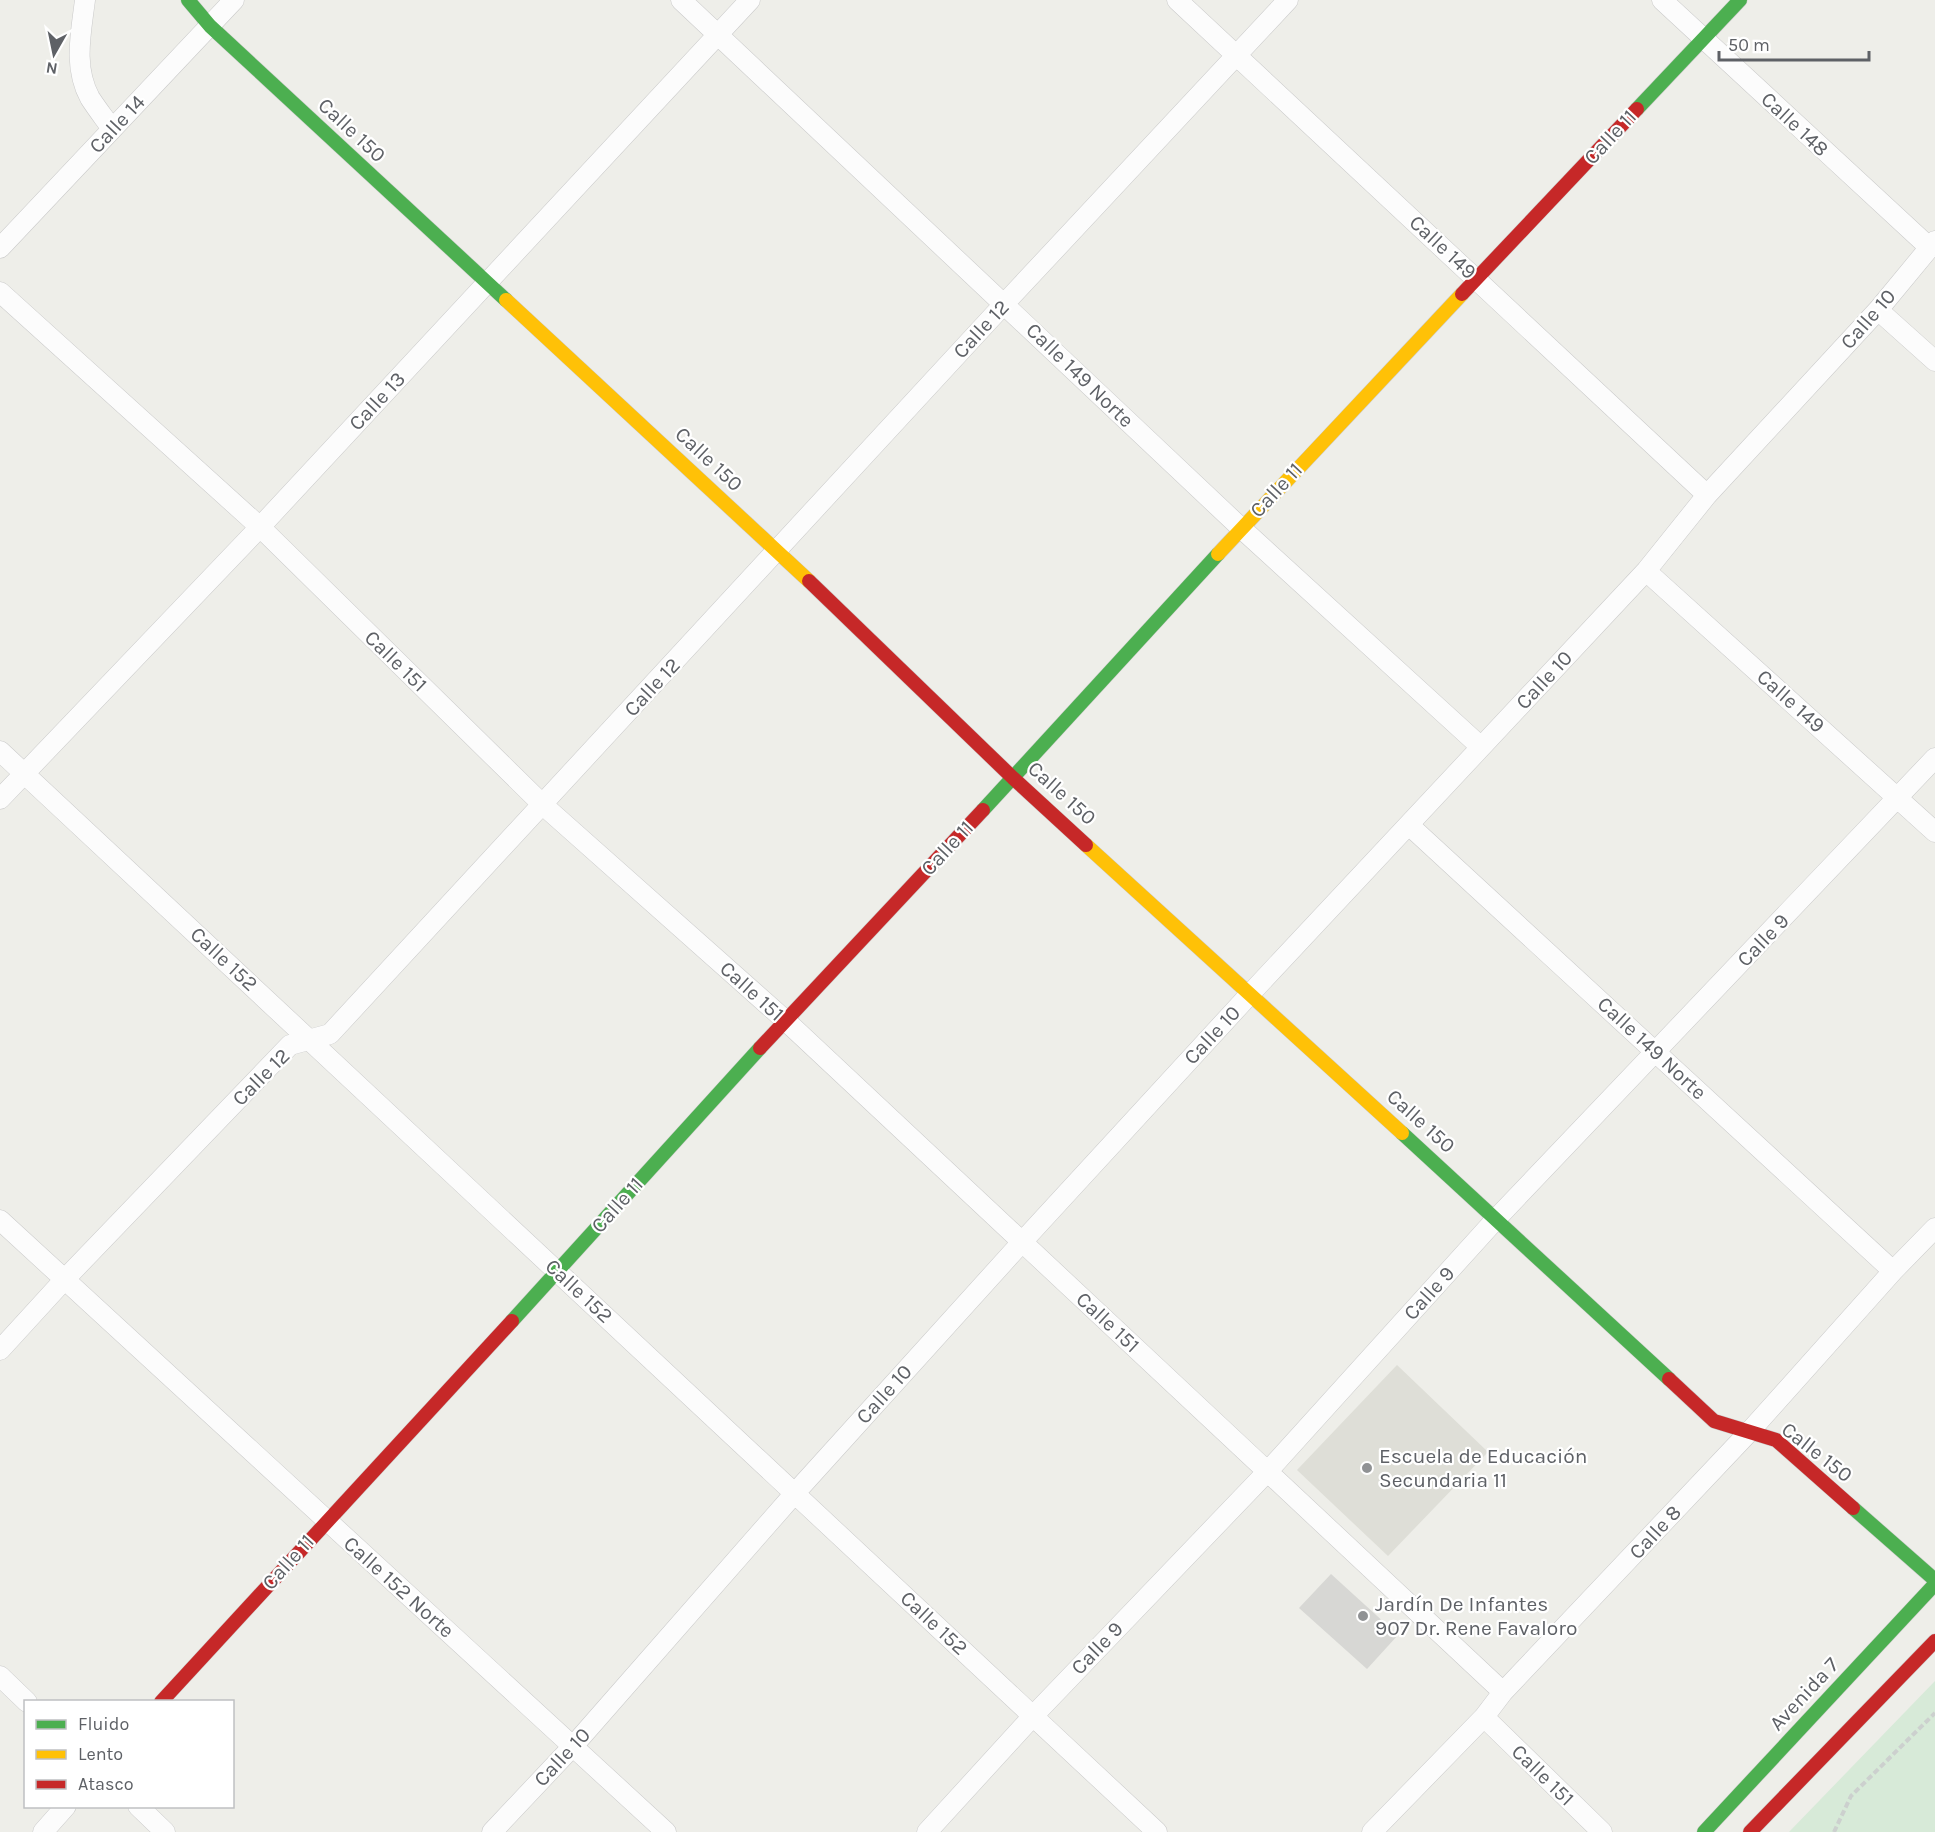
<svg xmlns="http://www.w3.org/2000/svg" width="1935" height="1832" viewBox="0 0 1935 1832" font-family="Karla,sans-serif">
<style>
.education{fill:#deded7}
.green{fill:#d7ead8}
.building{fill:#d7d7d4}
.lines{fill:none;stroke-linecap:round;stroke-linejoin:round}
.street-casing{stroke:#cacaca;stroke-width:21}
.fast-casing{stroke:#cbcbcb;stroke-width:15}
.slow-casing{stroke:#cbcbcb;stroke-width:15}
.jam-casing{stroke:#cbcbcb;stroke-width:15}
.path{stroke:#ccd0ce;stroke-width:4;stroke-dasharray:6 3;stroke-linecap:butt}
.street{stroke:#fcfcfc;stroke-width:20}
.fast{stroke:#4caf50;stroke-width:14}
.slow{stroke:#ffc107;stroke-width:14}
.jam{stroke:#c62828;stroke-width:14}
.poi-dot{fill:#909294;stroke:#fff;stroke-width:2}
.labels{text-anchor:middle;stroke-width:4.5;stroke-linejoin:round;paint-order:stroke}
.street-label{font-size:21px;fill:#5e6166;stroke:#fff}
.poi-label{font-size:21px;fill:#5e6166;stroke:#fff;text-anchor:start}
</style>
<rect width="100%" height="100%" fill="#eeeee9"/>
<path class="education" d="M1397 1365 1488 1452 1388 1556 1297 1470Z"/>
<path class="green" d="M1935 1681V1832H1789Z"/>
<path class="building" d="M1331 1574 1398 1635 1367 1669 1299 1608Z"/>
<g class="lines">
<defs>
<path id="street" d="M85 0C81 33 73 67 90 98 97 109 105 119 112 129
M681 0 1241 528 1481 747
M1177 0 1707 495
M1662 0 1929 247
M0 248 234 0
M0 292 260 527 543 805 785 1020 1503 1692
M1878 310 1935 361
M1646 571 1935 832
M0 751 1157 1832
M0 799 260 527 750 0
M1410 826 1893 1271
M0 1220 666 1832
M0 1350 64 1280 290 1045 330 1034 1005 303 1288 0
M0 1676 27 1702
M1484 1717 1602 1832
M138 1806 165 1832
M43 1832 66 1806
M492 1832 574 1745 795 1493 1022 1242 1250 994 1646 571 1707 495 1878 310 1935 241
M927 1832 1033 1716 1268 1471 1496 1219 1935 758
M1372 1832 1484 1717 1503 1692 1750 1431 1893 1271 1935 1228"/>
<path id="fast" d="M188 0 210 26 506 300
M1637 109 1740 0
M983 810 1218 554
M1402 1133 1669 1379
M512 1321 760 1048
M1853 1508 1935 1580
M1704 1832 1935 1584"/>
<path id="slow" d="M506 300 809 581
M1218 554 1462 294
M1086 845 1402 1133"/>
<path id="jam" d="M1462 294 1637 109
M809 581 1013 778 1086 845
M760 1048 983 810
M1669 1379 1714 1421 1776 1440 1853 1508
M161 1702 512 1321
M1750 1832 1935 1641"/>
</defs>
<use href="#street" class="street-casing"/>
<use href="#fast" class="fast-casing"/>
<use href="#slow" class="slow-casing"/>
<use href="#jam" class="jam-casing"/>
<path class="path" d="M1834 1832 1851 1796 1935 1713"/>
<use href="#street" class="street"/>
<use href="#fast" class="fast"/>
<use href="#slow" class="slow"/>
<use href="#jam" class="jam"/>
</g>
<g class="poi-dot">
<circle cx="1367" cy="1468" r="6"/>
<circle cx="1363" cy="1616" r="6"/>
</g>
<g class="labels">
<g class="street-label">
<text transform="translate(117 124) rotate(-47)" y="7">Calle 14</text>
<text transform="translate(1795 124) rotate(43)" y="7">Calle 148</text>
<text transform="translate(352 130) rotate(43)" y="7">Calle 150</text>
<text transform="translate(1610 137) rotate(-47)" y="7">Calle 11</text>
<text transform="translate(1443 247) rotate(43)" y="7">Calle 149</text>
<text transform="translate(1868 319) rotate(-49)" y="7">Calle 10</text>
<text transform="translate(981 329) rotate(-47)" y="7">Calle 12</text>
<text transform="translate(1080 375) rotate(44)" y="7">Calle 149 Norte</text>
<text transform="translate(377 401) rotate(-47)" y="7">Calle 13</text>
<text transform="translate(709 459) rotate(43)" y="7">Calle 150</text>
<text transform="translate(1276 490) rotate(-47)" y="7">Calle 11</text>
<text transform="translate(396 661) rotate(44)" y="7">Calle 151</text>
<text transform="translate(1544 680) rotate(-47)" y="7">Calle 10</text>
<text transform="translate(652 687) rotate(-47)" y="7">Calle 12</text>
<text transform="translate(1791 701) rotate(42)" y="7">Calle 149</text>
<text transform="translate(1062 793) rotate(42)" y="7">Calle 150</text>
<text transform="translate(947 848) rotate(-47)" y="7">Calle 11</text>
<text transform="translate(1763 940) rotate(-46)" y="7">Calle 9</text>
<text transform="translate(224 959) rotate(43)" y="7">Calle 152</text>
<text transform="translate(752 991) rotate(42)" y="7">Calle 151</text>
<text transform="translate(1212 1035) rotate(-47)" y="7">Calle 10</text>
<text transform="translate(1652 1048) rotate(43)" y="7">Calle 149 Norte</text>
<text transform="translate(261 1077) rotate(-45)" y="7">Calle 12</text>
<text transform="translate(1421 1121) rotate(42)" y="7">Calle 150</text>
<text transform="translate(617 1205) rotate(-48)" y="7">Calle 11</text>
<text transform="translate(579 1291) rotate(43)" y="7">Calle 152</text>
<text transform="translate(1429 1293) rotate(-48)" y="7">Calle 9</text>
<text transform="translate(1108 1322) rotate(43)" y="7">Calle 151</text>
<text transform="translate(884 1394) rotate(-48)" y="7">Calle 10</text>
<text transform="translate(1817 1452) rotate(38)" y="7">Calle 150</text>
<text transform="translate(1655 1532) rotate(-47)" y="7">Calle 8</text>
<text transform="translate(288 1562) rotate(-48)" y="7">Calle 11</text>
<text transform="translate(399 1587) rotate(42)" y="7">Calle 152 Norte</text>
<text transform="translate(934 1623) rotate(43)" y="7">Calle 152</text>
<text transform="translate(1097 1648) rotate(-46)" y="7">Calle 9</text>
<text transform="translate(1804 1694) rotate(-47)" y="7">Avenida 7</text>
<text transform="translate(562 1757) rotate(-47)" y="7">Calle 10</text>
<text transform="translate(1543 1775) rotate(44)" y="7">Calle 151</text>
</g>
<g class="poi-label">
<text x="1379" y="1463">Escuela de Educación<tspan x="1379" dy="24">Secundaria 11</tspan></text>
<text x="1375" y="1611">Jardín De Infantes<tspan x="1375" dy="24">907 Dr. Rene Favaloro</tspan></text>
</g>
</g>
<rect x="24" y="1700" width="210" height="108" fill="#ffffff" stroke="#bfc0c2" stroke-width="1.5"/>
<rect x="36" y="1720" width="30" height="9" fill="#4caf50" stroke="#bfc0c2" stroke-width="1.5"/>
<text x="78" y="1730" font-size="18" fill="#5e6166">Fluido</text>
<rect x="36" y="1750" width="30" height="9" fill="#ffc107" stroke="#bfc0c2" stroke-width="1.5"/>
<text x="78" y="1760" font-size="18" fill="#5e6166">Lento</text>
<rect x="36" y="1780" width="30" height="9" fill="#c62828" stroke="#bfc0c2" stroke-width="1.5"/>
<text x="78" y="1790" font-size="18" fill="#5e6166">Atasco</text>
<g transform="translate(54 54) rotate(189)" stroke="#ffffff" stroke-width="4.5" paint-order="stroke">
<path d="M0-4.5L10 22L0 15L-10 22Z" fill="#5e6166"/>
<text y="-9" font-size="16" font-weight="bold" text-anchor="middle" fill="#5e6166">N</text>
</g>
<path d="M1719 51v9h150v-9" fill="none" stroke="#5e6166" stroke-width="3"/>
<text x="1728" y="51" font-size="18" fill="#5e6166" stroke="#ffffff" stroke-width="4.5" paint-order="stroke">50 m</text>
</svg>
